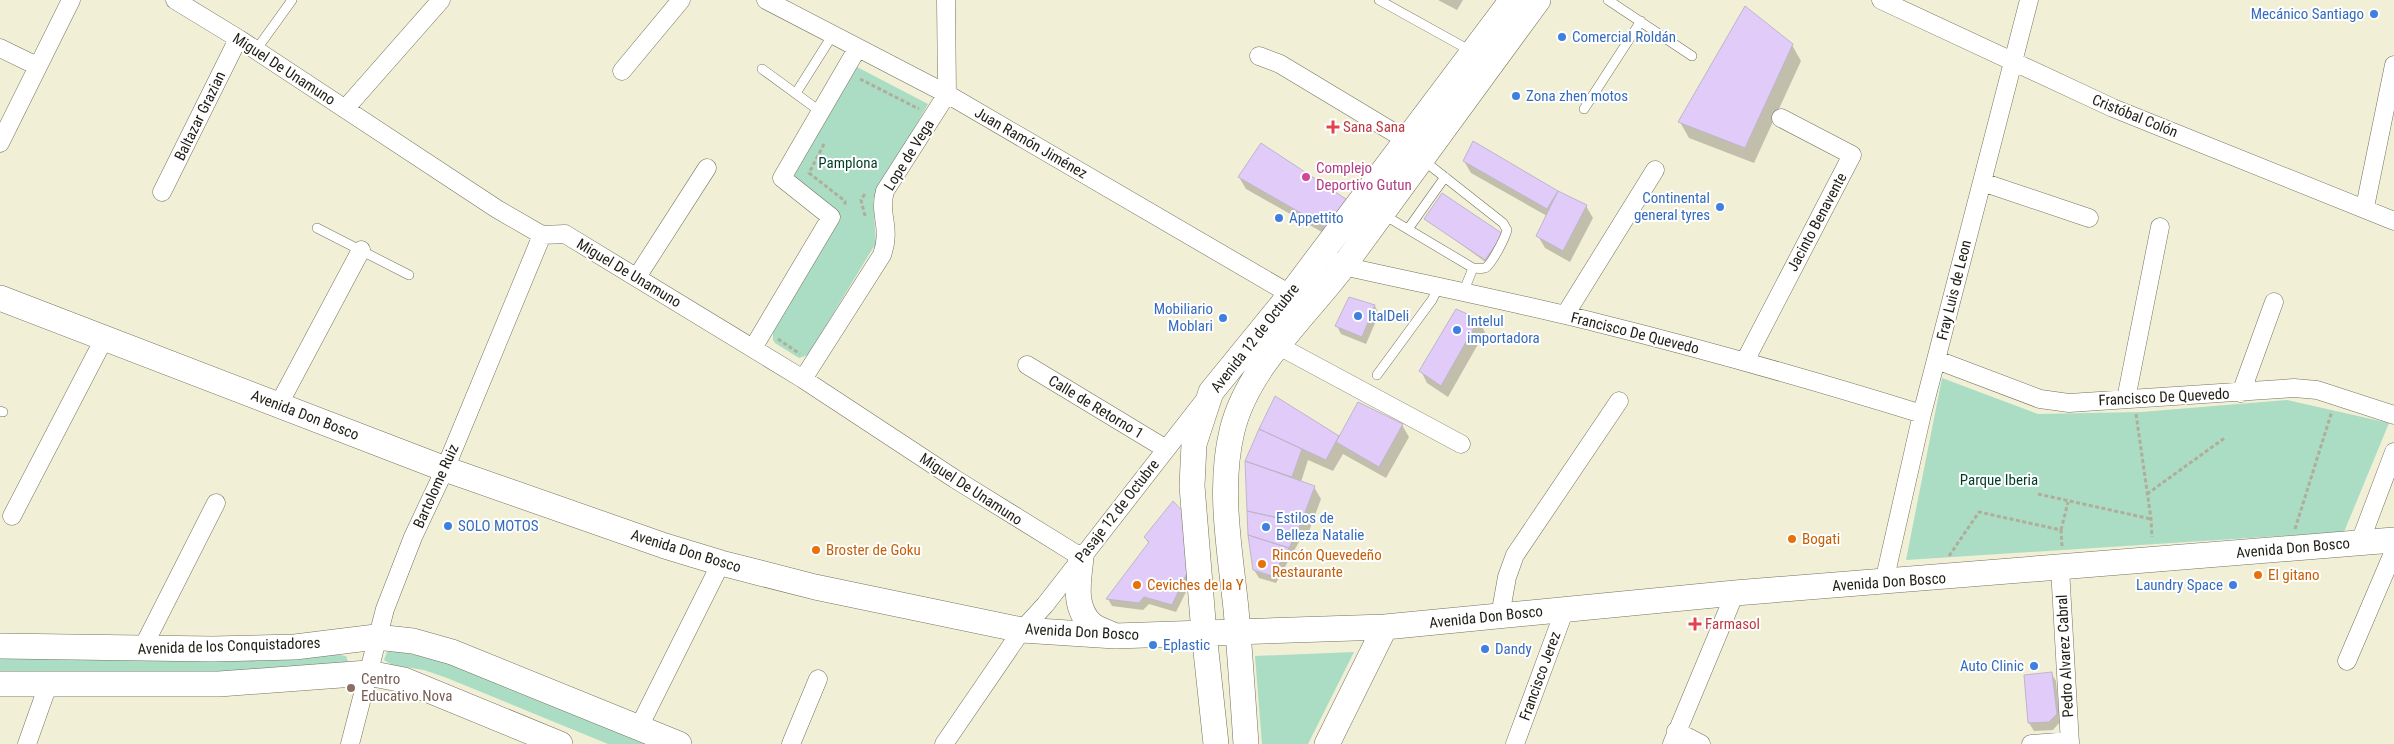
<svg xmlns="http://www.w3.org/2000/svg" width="2394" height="744" viewBox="0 0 2394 744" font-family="'Roboto Condensed',sans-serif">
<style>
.green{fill:#abdcc4}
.shadow{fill:#0003}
.building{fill:#e1cbf9;stroke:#bfb5ca}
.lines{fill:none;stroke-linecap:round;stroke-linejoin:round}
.service-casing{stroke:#75725c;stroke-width:10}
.minor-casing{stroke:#75725c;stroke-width:19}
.secondary-casing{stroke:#75725c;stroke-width:26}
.path{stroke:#b0ae9a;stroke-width:3;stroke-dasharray:4 2.5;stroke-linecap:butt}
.service{stroke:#fff;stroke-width:9}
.minor{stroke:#fff;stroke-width:18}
.secondary{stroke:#fff;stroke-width:25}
.shop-dot{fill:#3f7fe0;stroke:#fff;stroke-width:2}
.health-dot{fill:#e0444e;stroke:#fff;stroke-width:2}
.hotel-dot{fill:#d1479c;stroke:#fff;stroke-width:2}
.food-dot{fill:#e8710a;stroke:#fff;stroke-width:2}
.education-dot{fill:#8d6e63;stroke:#fff;stroke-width:2}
.labels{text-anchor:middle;stroke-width:4;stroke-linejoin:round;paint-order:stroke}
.shop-label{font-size:15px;fill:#366cbe;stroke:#fff;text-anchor:start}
.street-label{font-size:15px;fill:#1f1d14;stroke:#fff}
.health-label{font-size:15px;fill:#be3a42;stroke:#fff;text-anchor:start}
.park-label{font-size:15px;fill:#003d29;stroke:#fff}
.hotel-label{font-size:15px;fill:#b23c85;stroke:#fff;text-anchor:start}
.food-label{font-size:15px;fill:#c56008;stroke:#fff;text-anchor:start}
.education-label{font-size:15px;fill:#785e54;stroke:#fff;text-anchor:start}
</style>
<rect width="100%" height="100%" fill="#f2efd7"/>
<path class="green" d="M857 67 928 104 873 200 876 243 808 355 799 358 775 343 773 340V333L838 222 792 177Z
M1942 378 2038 414 2141 412 2287 400 2389 423 2344 532 1906 560Z
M394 650 448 663 647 744H608L447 678 424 670 392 665 384 660 387 652Z
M1354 652 1308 744H1262L1255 656Z
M333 654 346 656 348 662 228 674 0 672V658L228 661Z"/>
<path class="shadow" d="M1438 0H1463L1457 10Z
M1792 45 1801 61 1754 163 1689 138 1680 122Z
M1473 143 1558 192 1586 206 1593 218 1570 262 1545 248 1538 236 1547 216 1471 173 1464 161Z
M1239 177 1354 213 1336 240 1246 189Z
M1426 219 1504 238 1487 263Z
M1350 299 1375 306 1379 314 1366 344 1341 334 1337 326Z
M1478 320 1485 332 1448 397 1427 383 1421 371Z
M1275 398 1340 437 1402 425 1409 437 1386 478 1343 454 1333 471 1308 460 1301 482 1314 487 1321 499 1308 534 1304 533 1276 583 1259 578 1254 570 1248 511 1246 461Z
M1188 518 1192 580 1176 612 1149 604 1143 610 1112 606 1108 599 1149 544 1145 538Z
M2051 673 2056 681 2060 722 2053 730 2034 731 2029 723Z"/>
<path class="building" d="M1745 6 1793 44 1745 148 1678 122Z
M1473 141 1558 191 1547 209 1463 161Z
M1261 143 1349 201 1329 229 1238 177Z
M1558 191 1587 205 1563 251 1536 236Z
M1442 193 1503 234 1485 260 1424 219Z
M1349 297 1375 305 1362 337 1335 326Z
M1456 309 1479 319 1441 386 1419 371Z
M1275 396 1339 436 1326 460 1259 429Z
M1358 402 1403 424 1379 467 1336 442Z
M1259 429 1302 449 1292 477 1245 461Z
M1245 461 1315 486 1301 523 1247 511Z
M1173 501 1189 518 1187 573 1172 605 1144 597 1139 603 1106 599 1149 542 1144 537Z
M1247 511 1301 523 1289 548 1248 535Z
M1248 535 1289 548 1272 576 1253 570Z
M2052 672 2057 714 2049 722 2028 723 2024 675Z"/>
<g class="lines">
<defs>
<path id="service" d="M1379 0 1471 51
M1608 0 1692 56
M256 50 292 0
M762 69 821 112
M796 93 832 36
M1584 109 1641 21
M1384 215 1473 268C1477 268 1481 269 1485 268 1492 264 1505 238 1507 230L1503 223 1423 160
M317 228 409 275
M1408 229 1445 177
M1463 293 1473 268
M1377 375 1432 300 1438 288
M0 411 3 412"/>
<path id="minor" d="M175 0 239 39 497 209 542 235 565 234 803 379 955 479 1081 557
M766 0 947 94 1290 294
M1881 0 2113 108 2394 221
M0 48 37 66
M1259 56 1280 64 1408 141
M622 71 681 0
M345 109 441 0
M0 143 71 0
M1982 182 2089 218
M162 192 238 39
M2365 207 2394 65
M1335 262 1343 266C1428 285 1514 302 1598 323 1707 350 1815 381 1922 414
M637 277 707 168
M1565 315 1655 170
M1277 345 1461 444
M753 348 831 217 782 178 857 49
M1937 360 2040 399 2069 403 2294 388 2317 390 2394 415
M1745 361 1852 155 1781 118
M1027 365 1166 449
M803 379 882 255C892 227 878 215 885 191L947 94 946 0
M2241 393 2274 302
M2126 399 2160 227
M279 404 361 250
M12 516 105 337
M2360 542 2394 452
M2060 568 2070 744
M1884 582 1922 414 2029 0
M1500 616 1507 577 1515 555 1619 401
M142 649 216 503
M2347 661 2394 551
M639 727 721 563
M1676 731 1701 744
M27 744 48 685
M350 744 385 609 413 537 445 469 542 235
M791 744 818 679
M944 744 1022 630 1045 605 1203 402
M1515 744 1565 609
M1672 744 1735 593
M2031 744 2070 741"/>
<path id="secondary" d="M0 298 445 469 665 546 721 563 815 587 1022 630 1115 636 1385 627 1735 593 2394 540
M1081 557C1079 580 1072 607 1092 625 1097 629 1107 632 1113 635
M0 646 212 649 295 647 376 637 413 641 452 652 679 744
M0 684H219L368 673 404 680 560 744
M1216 744 1204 633 1192 486 1194 444 1211 392 1290 295 1512 0
M1246 744C1243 699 1240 654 1236 609 1230 550 1218 489 1232 431 1247 367 1307 315 1345 264 1410 176 1474 88 1538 0
M1327 744 1385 627"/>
</defs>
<use href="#service" class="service-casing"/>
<use href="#minor" class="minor-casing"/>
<use href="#secondary" class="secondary-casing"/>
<path class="path" d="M860 79 919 109
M824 144 809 173 845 201V206
M865 216 861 200 866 192
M778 339 800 354
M2136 414 2151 519 2152 537
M2038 494 2151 519
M2147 494 2226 437
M2295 529 2332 411
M2061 530 2068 502
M1949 556 1979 512 2061 530 2062 546"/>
<use href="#service" class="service"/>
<use href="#minor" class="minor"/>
<use href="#secondary" class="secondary"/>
</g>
<g class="shop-dot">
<circle cx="2374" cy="14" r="5"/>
<circle cx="1562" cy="37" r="5"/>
<circle cx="1516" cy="96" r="5"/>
<circle cx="1720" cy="207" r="5"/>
<circle cx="1279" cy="218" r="5"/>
<circle cx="1358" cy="316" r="5"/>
<circle cx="1223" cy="318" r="5"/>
<circle cx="1457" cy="330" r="5"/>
<circle cx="448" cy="526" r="5"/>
<circle cx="1266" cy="527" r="5"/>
<circle cx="2233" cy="585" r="5"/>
<circle cx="1153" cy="645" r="5"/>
<circle cx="1485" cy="649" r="5"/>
<circle cx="2034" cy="666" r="5"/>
</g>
<g class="health-dot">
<path d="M1330.5 119.5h5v5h5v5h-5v5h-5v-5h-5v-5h5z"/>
<path d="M1692.5 616.5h5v5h5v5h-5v5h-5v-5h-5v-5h5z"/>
</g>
<circle class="hotel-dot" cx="1306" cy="177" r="5"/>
<g class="food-dot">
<circle cx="1792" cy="539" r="5"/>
<circle cx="816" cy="550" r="5"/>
<circle cx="1262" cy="564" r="5"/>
<circle cx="2258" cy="575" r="5"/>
<circle cx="1137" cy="585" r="5"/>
</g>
<circle class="education-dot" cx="351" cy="688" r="5"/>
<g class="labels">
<g class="shop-label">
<text x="2364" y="19" text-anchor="end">Mecánico Santiago</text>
<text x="1572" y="42">Comercial Roldán</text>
<text x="1526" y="101">Zona zhen motos</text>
<text x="1710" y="203" text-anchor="end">Continental<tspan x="1710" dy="17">general tyres</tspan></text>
<text x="1289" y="223">Appettito</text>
<text x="1213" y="314" text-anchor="end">Mobiliario<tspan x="1213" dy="17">Moblari</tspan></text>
<text x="1368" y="321">ItalDeli</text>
<text x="1467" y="326">Intelul<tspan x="1467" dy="17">importadora</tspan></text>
<text x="1276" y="523">Estilos de<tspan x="1276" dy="17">Belleza Natalie</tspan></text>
<text x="458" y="531">SOLO MOTOS</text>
<text x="2223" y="590" text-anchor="end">Laundry Space</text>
<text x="1163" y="650">Eplastic</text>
<text x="1495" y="654">Dandy</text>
<text x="2024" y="671" text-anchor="end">Auto Clinic</text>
</g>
<g class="street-label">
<text transform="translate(284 69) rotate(33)" y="5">Miguel De Unamuno</text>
<text transform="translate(200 116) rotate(-64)" y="5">Baltazar Grazian</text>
<text transform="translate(2135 116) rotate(22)" y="5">Cristóbal Colón</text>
<text transform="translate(1031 143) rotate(30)" y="5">Juan Ramón Jiménez</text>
<text transform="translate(909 155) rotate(-58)" y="5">Lope de Vega</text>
<text transform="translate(1817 222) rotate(-62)" y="5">Jacinto Benavente</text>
<text transform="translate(629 273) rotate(31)" y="5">Miguel De Unamuno</text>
<text transform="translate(1954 290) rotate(-76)" y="5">Fray Luis de Leon</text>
<text transform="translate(1635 333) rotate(14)" y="5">Francisco De Quevedo</text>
<text transform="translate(1255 338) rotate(-52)" y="5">Avenida 12 de Octubre</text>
<text transform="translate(2164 397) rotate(-3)" y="5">Francisco De Quevedo</text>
<text transform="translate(1096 407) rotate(31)" y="5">Calle de Retorno 1</text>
<text transform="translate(305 415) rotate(21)" y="5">Avenida Don Bosco</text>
<text transform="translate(436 486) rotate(-66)" y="5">Bartolome Ruiz</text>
<text transform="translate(971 489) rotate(33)" y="5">Miguel De Unamuno</text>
<text transform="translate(1117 511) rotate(-52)" y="5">Pasaje 12 de Octubre</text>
<text transform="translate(2293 548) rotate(-5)" y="5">Avenida Don Bosco</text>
<text transform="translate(686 551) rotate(17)" y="5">Avenida Don Bosco</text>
<text transform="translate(1889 582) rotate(-4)" y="5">Avenida Don Bosco</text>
<text transform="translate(1486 617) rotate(-6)" y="5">Avenida Don Bosco</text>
<text transform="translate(1082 632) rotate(3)" y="5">Avenida Don Bosco</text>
<text transform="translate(229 646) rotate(-2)" y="5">Avenida de los Conquistadores</text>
<text transform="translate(2065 656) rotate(-93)" y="5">Pedro Alvarez Cabral</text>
<text transform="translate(1540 676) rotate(-70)" y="5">Francisco Jerez</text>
</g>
<g class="health-label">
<text x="1343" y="132">Sana Sana</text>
<text x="1705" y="629">Farmasol</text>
</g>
<g class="park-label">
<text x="848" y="168">Pamplona</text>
<text x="1999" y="485">Parque Iberia</text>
</g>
<g class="hotel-label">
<text x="1316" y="173">Complejo<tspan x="1316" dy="17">Deportivo Gutun</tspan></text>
</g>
<g class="food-label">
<text x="1802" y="544">Bogati</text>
<text x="826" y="555">Broster de Goku</text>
<text x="1272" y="560">Rincón Quevedeño<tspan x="1272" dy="17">Restaurante</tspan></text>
<text x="2268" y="580">El gitano</text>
<text x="1147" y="590">Ceviches de la Y</text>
</g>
<g class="education-label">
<text x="361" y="684">Centro<tspan x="361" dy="17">Educativo Nova</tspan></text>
</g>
</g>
</svg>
